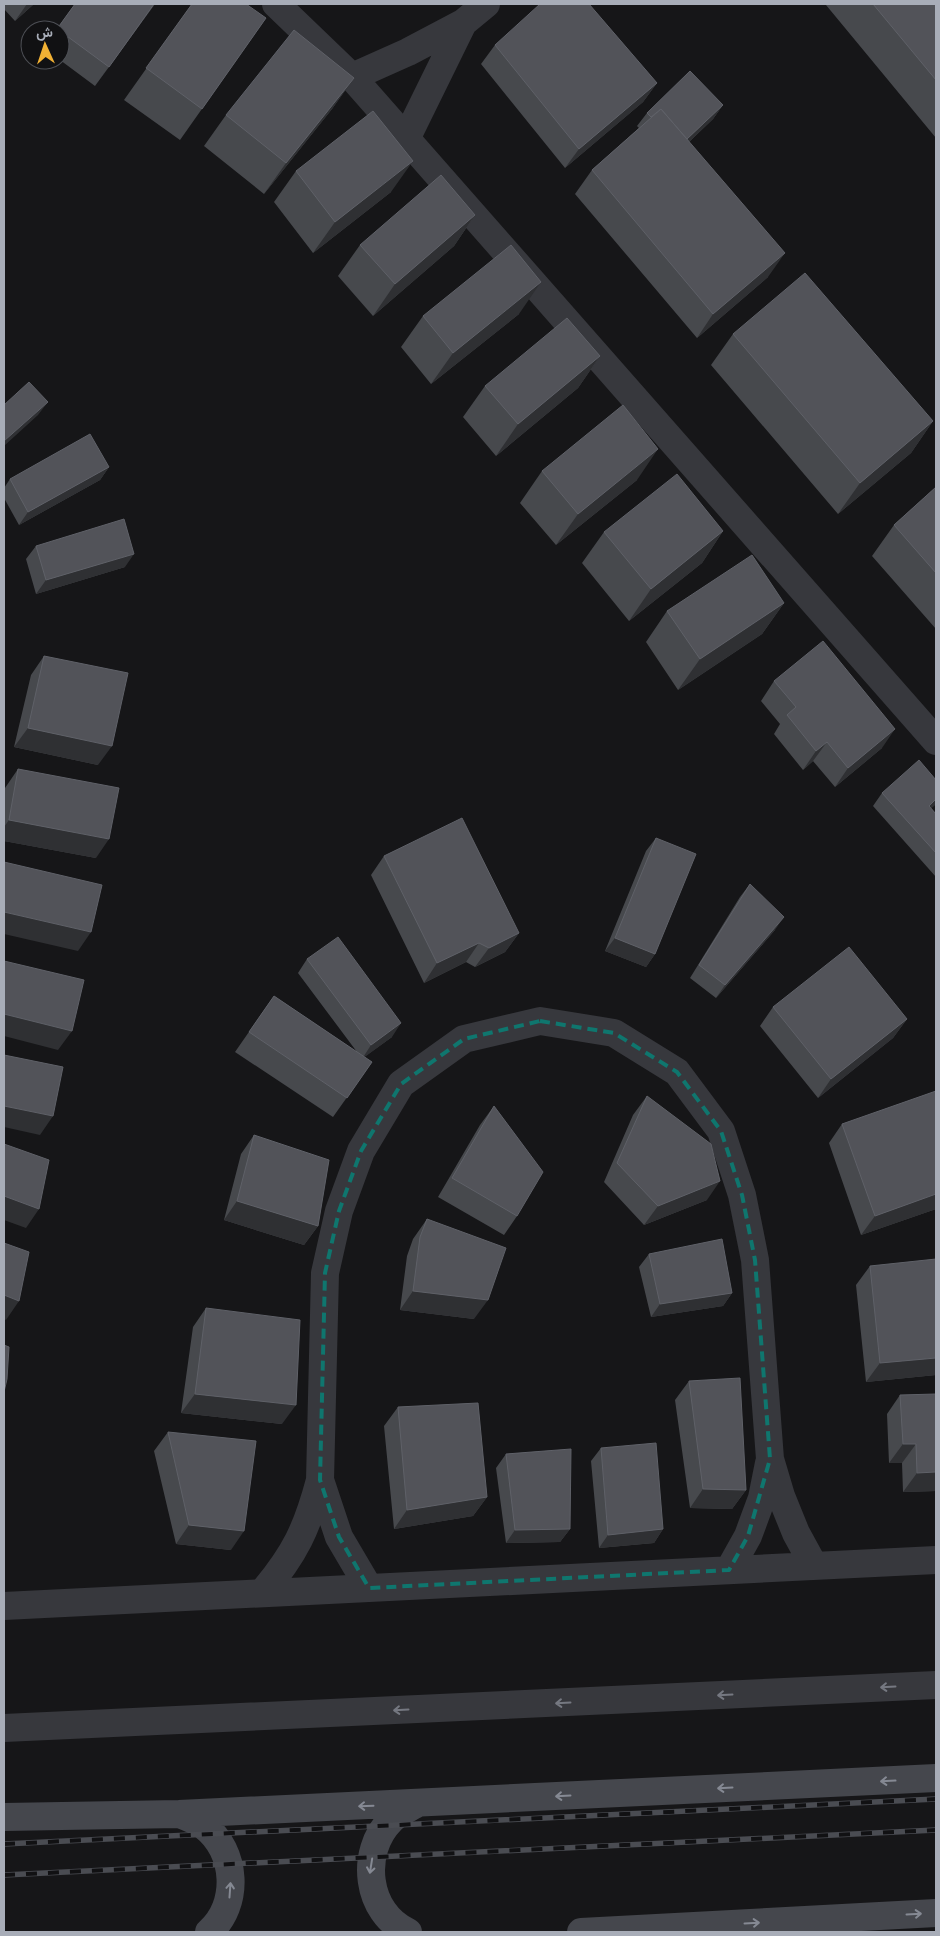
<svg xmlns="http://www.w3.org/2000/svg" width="940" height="1936" viewBox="0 0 940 1936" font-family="'Exo 2',Vazirmatn,sans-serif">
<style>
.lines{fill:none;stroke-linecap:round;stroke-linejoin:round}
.street{stroke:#37383d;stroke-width:28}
.secondary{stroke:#45474d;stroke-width:28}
.rail-casing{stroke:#4a4c52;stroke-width:5.5}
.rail{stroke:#111113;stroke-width:4;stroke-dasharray:11;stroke-linecap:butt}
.wall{fill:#47494d}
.shaded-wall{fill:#2f3033}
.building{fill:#525359;stroke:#5f6168}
.oneway{stroke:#757881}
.oneway2{stroke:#858993}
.marked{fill:none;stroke:#0f766e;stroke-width:4;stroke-dasharray:10 6;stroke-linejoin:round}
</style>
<rect width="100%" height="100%" fill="#161618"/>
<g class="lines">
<path class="street" d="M276 4 352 77 936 741
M352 77 408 52 463 23 486 4
M406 139 463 23
M320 1480 339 1537 369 1588
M729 1570 748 1536 762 1498 769 1463
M262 1593C295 1554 307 1529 320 1480L325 1273 339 1211 361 1151 401 1084 464 1039 540 1021 614 1033 677 1072 721 1131 742 1195 755 1260 770 1459 781 1496 796 1533 814 1566
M4 1606 936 1560
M4 1728 936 1685"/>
<path class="secondary" d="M179 1814C187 1817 197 1821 204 1826 237 1851 240 1905 209 1932
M4 1817 179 1814 936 1778
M408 1932C366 1913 359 1852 391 1820 398 1813 410 1808 418 1803
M581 1932 936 1913"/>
<defs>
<path id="rail" d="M4 1844 936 1799
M4 1875 936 1830"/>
</defs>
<use href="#rail" class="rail-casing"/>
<use href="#rail" class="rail"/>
</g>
<path class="wall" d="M4 4H34L15 21 4 9Z
M75 4H155L95 86 60 60V30H56Z
M192 4 266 18 180 140 124 100Z
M827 4H936V138L826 5Z
M495 45 657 83 643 102 565 168 481 64Z
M354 78 332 109 264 194 204 146 226 115Z
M723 105 713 119 689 142 768 277 697 338 575 194 592 170 639 128 637 126 647 113Z
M296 171 391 192 313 253 274 202Z
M475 215 454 246 373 316 338 276 360 245Z
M519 314 431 384 401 347 423 316Z
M733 334 933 421 911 453 838 514 711 365Z
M600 356 578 388 496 456 463 417 485 386Z
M109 467 100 480 19 525 4 498V488L10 479Z
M542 471 637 480 556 545 520 503Z
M936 487V629L872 556 894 525Z
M723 531 702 563 629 621 582 563 604 532Z
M36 546 125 567 36 594 26 559Z
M784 603 762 634 678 690 646 642 667 611Z
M44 656 98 765 14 747 31 675Z
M774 681 882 748 835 787 813 761 803 770 774 734 780 724 761 701Z
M18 769 96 858 4 841V795L5 788Z
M936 780V804L931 808 936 814V877L873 806 882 793Z
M656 838 655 954 646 967 605 951 646 851Z
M384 856 519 933 505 952 475 967 466 962 424 983 371 875Z
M750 884 775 930 716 998 690 978 740 897Z
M307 959 392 1037 364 1057 372 1062 333 1117 235 1052 274 996 357 1052 298 973Z
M773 1007 907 1019 893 1038 818 1098 760 1026Z
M647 1096 707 1200 644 1225 604 1182 633 1115Z
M494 1106 517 1216 504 1235 438 1197 480 1125Z
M842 1124 936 1209 861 1235 829 1143Z
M254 1135 318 1226 304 1245 224 1220 241 1154Z
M427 1219 474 1319 400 1310 407 1256 413 1239Z
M649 1254 732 1293 723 1306 651 1317 639 1267Z
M870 1266 936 1375 866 1382 856 1285Z
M206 1308 282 1424 181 1413 193 1327Z
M689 1381 746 1490 732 1509 690 1508 675 1400Z
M900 1395 936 1491 903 1492 902 1463H889L887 1414Z
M398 1407 487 1497 473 1516 394 1529 384 1426Z
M168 1432 231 1550 176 1544 154 1451Z
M601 1448 663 1529 654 1543 599 1548 591 1461Z
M506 1454 570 1529 560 1542 506 1543 496 1468Z"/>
<path class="shaded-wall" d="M27 4H34L15 21Z
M154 4H155L95 86 109 67Z
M354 78 332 109 264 194 286 163Z
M657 83 643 102 565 168 579 149Z
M723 105 713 119 670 160 679 147Z
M413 161 391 192 313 253 335 222Z
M475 215 454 246 373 316 395 284Z
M785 253 768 277 697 338 713 314Z
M541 282 519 314 431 384 453 353Z
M600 356 578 388 496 456 518 424Z
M48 402 38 415 4 446V441Z
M933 421 911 453 838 514 860 483Z
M658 449 637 480 556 545 578 514Z
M109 467 100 480 19 525 28 512Z
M723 531 702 563 629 621 651 589Z
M134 554 125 567 36 594 46 580Z
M784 603 762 634 678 690 700 659Z
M28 728 112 746 98 765 14 747Z
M895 729 882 748 835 787 848 768Z
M827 742 813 761 803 770 816 751Z
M936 799V804L920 819 929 806Z
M9 820 109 839 96 858 4 841V827Z
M4 912 91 932 78 951 4 934Z
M784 917 775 930 716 998 725 985Z
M519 933 505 952 475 967 489 948Z
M615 938 655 954 646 967 605 951Z
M479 943 466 962 424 983 437 963Z
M4 1014 72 1031 58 1050 4 1036Z
M907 1019 893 1038 818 1098 831 1079Z
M401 1023 392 1037 362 1059 371 1045Z
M4 1106 53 1116 40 1135 4 1127Z
M720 1181 707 1200 644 1225 658 1206Z
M936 1194V1209L861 1235 875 1216Z
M4 1196 39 1209 26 1228 4 1220Z
M237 1201 318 1226 304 1245 224 1220Z
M413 1291 488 1300 474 1319 400 1310Z
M732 1293 723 1306 651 1317 660 1304Z
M4 1295 19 1301 6 1320 4 1319Z
M936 1358V1375L866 1382 880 1363Z
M195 1394 296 1405 282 1424 181 1413Z
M903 1444H916L902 1463H889Z
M936 1472V1491L903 1492 917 1473Z
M703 1489 746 1490 732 1509 690 1508Z
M487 1497 473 1516 394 1529 407 1510Z
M189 1525 244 1531 231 1550 176 1544Z
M570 1529 560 1542 506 1543 515 1530Z
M663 1529 654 1543 599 1548 608 1535Z"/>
<path class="building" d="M75 4H154L109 67 60 31V30L57 29Z
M192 4H246L266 18 202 109 146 68Z
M540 4H589L657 83 579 149 495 45Z
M873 4H936V80Z
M294 30 354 78 286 163 226 115Z
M690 71 723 105 687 139 661 109 651 117 647 113Z
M661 109 785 253 713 314 592 170Z
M373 111 413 161 335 222 296 171Z
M441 175 475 215 395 284 360 245Z
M511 245 541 282 453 353 423 316Z
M805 273 933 421 860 483 733 334Z
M567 318 600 356 518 424 485 386Z
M29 382 48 402 4 441V405Z
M623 405 658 449 578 514 542 471Z
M90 434 109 467 28 512 10 479Z
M677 474 723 531 651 589 604 532Z
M936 487V573L894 525Z
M124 519 134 554 46 580 36 546Z
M752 555 784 603 700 659 667 611Z
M823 641 895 729 848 768 827 742 816 751 787 715 796 707 774 681Z
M44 656 128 673 112 746 28 728Z
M919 760 936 780V799L929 806 936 814V853L882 793Z
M18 769 119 788 109 839 9 820Z
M462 818 519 933 489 948 479 943 437 963 384 856Z
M656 838 696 854 655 954 615 938Z
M4 862 102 885 91 932 4 912Z
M750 884 784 917 725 985 699 965Z
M338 937 401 1023 371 1045 307 959Z
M849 947 907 1019 831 1079 773 1007Z
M4 961 84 980 72 1031 4 1014Z
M274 996 372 1062 347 1098 249 1032Z
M4 1055 63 1067 53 1116 4 1106Z
M936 1091V1194L875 1216 842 1124Z
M647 1096 711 1144 720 1181 658 1206 617 1163Z
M494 1106 543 1172 517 1216 452 1178Z
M254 1135 329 1160 318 1226 237 1201Z
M4 1144 49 1160 39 1209 4 1196Z
M427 1219 506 1248 488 1300 413 1291 420 1237Z
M722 1239 732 1293 660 1304 649 1254Z
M4 1243 29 1252 19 1301 4 1295Z
M936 1259V1358L880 1363 870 1266Z
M206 1308 300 1320 296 1405 195 1394Z
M4 1345 9 1347 7 1379 4 1392Z
M740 1378 746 1490 703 1489 689 1381Z
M936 1394V1472L917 1473 916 1444H903L900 1395Z
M478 1403 487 1497 407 1510 398 1407Z
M168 1432 256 1441 244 1531 189 1525Z
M656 1443 663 1529 608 1535 601 1448Z
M571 1449 570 1529 515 1530 506 1454Z"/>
<defs><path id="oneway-shaft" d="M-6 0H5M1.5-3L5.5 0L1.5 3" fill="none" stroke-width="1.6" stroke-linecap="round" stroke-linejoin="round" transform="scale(1.25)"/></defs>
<g class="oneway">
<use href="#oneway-shaft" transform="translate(888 1687) rotate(177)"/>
<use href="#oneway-shaft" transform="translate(725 1695) rotate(177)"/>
<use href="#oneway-shaft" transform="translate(563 1703) rotate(177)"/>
<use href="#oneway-shaft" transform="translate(401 1710) rotate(177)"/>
</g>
<g class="oneway2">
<use href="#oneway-shaft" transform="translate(888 1781) rotate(177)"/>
<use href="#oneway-shaft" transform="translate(725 1788) rotate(177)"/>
<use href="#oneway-shaft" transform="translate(563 1796) rotate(177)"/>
<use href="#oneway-shaft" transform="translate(366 1806) rotate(178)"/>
<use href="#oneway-shaft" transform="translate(371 1866) rotate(99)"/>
<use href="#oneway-shaft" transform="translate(230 1890) rotate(-86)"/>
<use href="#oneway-shaft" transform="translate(914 1914) rotate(-3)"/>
<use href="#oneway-shaft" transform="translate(752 1923) rotate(-3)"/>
</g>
<path class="marked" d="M540 1021 614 1033 677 1072 721 1131 742 1195 755 1260 770 1459 748 1536 729 1570 369 1588 339 1537 320 1480 325 1273 339 1211 361 1151 401 1084 464 1039Z"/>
<rect width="940" height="1936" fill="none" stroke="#a8adb8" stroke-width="10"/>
<g transform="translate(45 45) rotate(357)"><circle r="24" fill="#111113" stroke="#4d4f55"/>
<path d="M0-4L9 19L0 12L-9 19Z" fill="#f2b134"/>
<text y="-8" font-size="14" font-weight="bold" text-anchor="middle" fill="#a8adb8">ش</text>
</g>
</svg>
